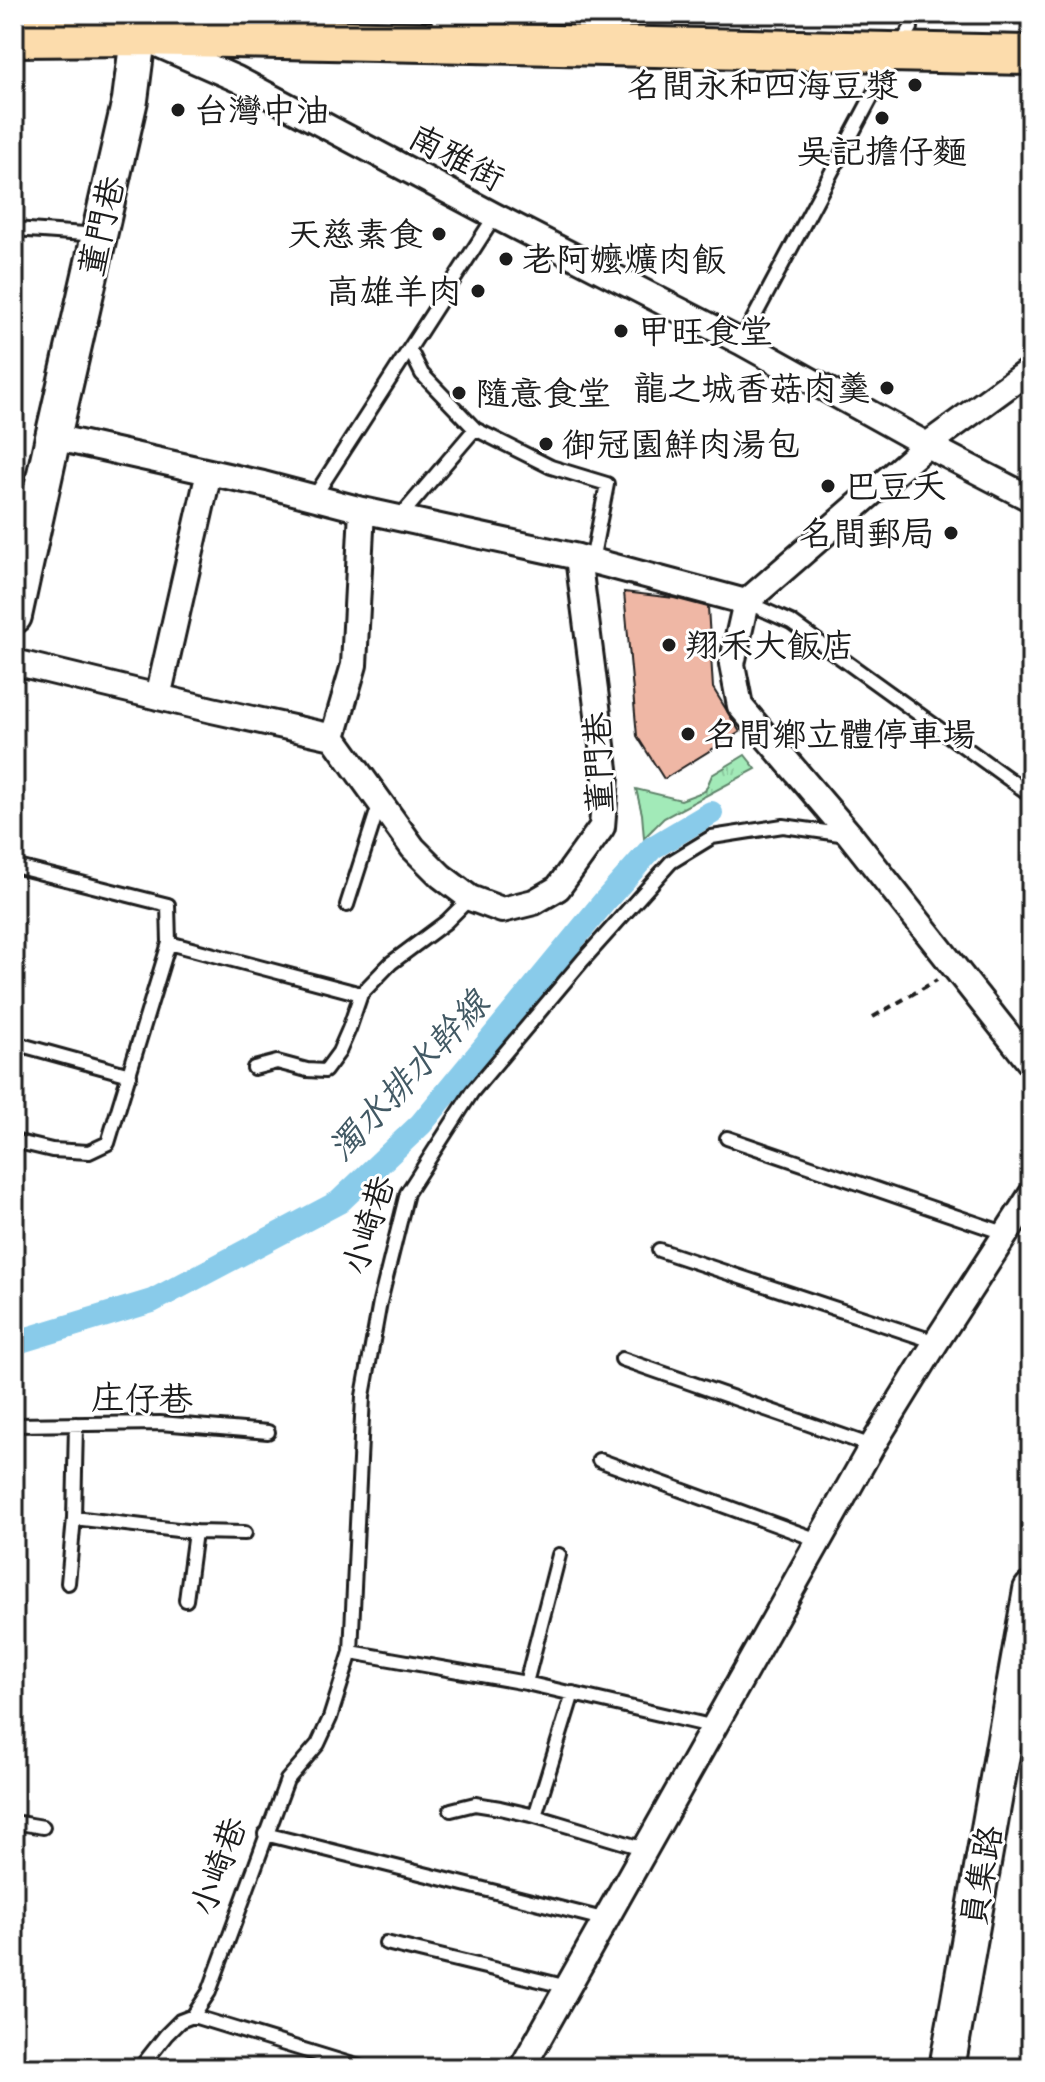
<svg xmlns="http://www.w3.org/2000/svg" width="1045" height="2082" viewBox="0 0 1045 2082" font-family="Itim,'LXGW WenKai TC',sans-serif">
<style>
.grass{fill:url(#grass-tufts);stroke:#5f836a;stroke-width:2}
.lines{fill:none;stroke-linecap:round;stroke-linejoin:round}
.canal{stroke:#89cbea;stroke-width:24}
.building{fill:#efb7a5;stroke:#1c1c1c;stroke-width:2}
.lane-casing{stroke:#1c1c1c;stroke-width:18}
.street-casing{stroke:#1c1c1c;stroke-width:30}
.secondary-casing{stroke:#1c1c1c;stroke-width:40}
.primary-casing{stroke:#1c1c1c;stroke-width:44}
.path{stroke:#1c1c1c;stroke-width:4;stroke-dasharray:8 6;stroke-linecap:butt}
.lane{stroke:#fff;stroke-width:12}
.street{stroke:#fff;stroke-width:24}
.secondary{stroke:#fff;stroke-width:34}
.primary{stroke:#fcdcac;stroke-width:38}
.poi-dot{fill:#1c1c1c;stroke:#fff;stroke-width:3}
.labels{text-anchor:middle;stroke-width:6;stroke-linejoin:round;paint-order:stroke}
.poi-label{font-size:34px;fill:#1c1c1c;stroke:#fff;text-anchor:start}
.street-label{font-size:34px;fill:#1c1c1c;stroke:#fff}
.water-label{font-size:36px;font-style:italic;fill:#425964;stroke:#fff}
</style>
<defs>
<pattern id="grass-tufts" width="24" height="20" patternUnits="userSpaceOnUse" patternTransform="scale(2)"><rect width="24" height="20" fill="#a2eab8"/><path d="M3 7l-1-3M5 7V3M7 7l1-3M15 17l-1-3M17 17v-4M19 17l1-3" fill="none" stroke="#8bc89e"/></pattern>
</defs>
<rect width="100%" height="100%" fill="#fff"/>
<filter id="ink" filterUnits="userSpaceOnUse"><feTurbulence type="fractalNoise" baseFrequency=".0125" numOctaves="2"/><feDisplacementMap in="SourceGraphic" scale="16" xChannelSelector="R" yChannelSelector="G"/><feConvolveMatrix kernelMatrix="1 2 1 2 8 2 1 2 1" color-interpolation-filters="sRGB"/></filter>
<g filter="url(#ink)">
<path class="grass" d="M745 755 756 769 664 818 644 838 642 814 636 789 681 800 705 791 712 775Z"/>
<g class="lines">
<path class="canal" d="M14 1343 152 1301 339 1202 421 1124 604 902 652 848 711 813"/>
</g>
<path class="building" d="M624 592 674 598 708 607 713 688 740 732 664 779 637 736Z"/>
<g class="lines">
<defs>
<path id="lane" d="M14 229 99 235
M741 342 895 53 911 28
M410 350 422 374 475 429 551 467 607 484 592 561
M314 497 495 216
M399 518 475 429
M746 602 791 622 1031 795
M14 866 168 905 169 943 108 1143 89 1152 52 1150 14 1141
M347 905 380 802
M169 943 361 994
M14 1043 130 1075
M254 1068 277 1062 307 1070 325 1071 339 1052 349 1029 361 994 391 963 446 922 470 898
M727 1138 1007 1234
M659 1250 936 1342
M622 1359 872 1446
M14 1425 160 1423 268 1432
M599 1460 818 1540
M74 1518 195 1532 245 1533
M68 1583 74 1518 76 1424
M186 1600 195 1532
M351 1652 526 1683 715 1727
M526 1683 559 1555
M573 1693 535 1816 645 1849
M451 1810 475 1804 500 1808 535 1816
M14 1822 43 1827
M265 1834 607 1920
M386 1943 568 1987
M193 2016 363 2068
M140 2068 166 2035 180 2021 193 2016 209 1992 287 1780 318 1744 330 1718 351 1652 363 1396 380 1302 407 1193 472 1092 583 960 671 862 712 837 783 826 847 835"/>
<path id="street" d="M444 18 445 14
M155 43 237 79 495 216 741 342 927 445 1031 499
M53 437 263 484 362 510 578 557 746 602
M746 602 732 664 740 706 850 835 1031 1064
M746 602 927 445 1031 369
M14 662 212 710 333 737 413 848 441 876 470 898 502 910 534 902 558 888 602 827 606 777 578 557
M158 697 209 472
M333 737 354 665 362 510
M522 2068 872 1446 936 1342 1031 1195"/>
<path id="secondary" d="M14 616 53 437 130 100 141 14
M947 2068 1031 1590"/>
<path id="primary" d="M14 37 139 36 1031 55"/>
</defs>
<use href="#lane" class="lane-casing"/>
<use href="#street" class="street-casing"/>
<use href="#secondary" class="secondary-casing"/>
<use href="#primary" class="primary-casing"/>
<path class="path" d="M873 1017 937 980"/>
<use href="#lane" class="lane"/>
<use href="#street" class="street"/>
<use href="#secondary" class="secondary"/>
<use href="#primary" class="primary"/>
</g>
</g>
<g class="poi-dot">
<circle cx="915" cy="85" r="8"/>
<circle cx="178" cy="110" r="8"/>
<circle cx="882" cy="118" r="8"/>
<circle cx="439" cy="234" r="8"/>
<circle cx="506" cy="259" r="8"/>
<circle cx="478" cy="291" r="8"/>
<circle cx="621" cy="331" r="8"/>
<circle cx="887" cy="388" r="8"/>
<circle cx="459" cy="393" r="8"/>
<circle cx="546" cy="444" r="8"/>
<circle cx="828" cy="486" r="8"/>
<circle cx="951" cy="533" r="8"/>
<circle cx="669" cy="645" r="8"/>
<circle cx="688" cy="734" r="8"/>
</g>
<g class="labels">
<g class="poi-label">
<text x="899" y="97" text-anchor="end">名間永和四海豆漿</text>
<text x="194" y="122">台灣中油</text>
<text x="882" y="163" text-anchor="middle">吳記擔仔麵</text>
<text x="423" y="246" text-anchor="end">天慈素食</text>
<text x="522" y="271">老阿嬤爌肉飯</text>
<text x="462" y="303" text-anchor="end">高雄羊肉</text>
<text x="637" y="343">甲旺食堂</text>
<text x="871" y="400" text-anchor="end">龍之城香菇肉羹</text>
<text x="475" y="405">隨意食堂</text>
<text x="562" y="456">御冠園鮮肉湯包</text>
<text x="844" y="498">巴豆夭</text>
<text x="935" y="545" text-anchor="end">名間郵局</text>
<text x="685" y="657">翔禾大飯店</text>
<text x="704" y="746">名間鄉立體停車場</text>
</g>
<g class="street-label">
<text transform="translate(457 157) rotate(28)" y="12">南雅街</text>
<text transform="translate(101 226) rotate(-77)" y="12">董門巷</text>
<text transform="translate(598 763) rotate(-92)" y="12">董門巷</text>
<text transform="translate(368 1225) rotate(-73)" y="12">小崎巷</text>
<text transform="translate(142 1398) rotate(1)" y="12">庄仔巷</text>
<text transform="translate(218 1866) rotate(-70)" y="12">小崎巷</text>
<text transform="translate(981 1876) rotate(-80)" y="12">員集路</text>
</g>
<g class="water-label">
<text transform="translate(408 1075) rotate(-47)" y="13">濁水排水幹線</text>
</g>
</g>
<rect width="1045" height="2082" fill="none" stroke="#fff" stroke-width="48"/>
<rect x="24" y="24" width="997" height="2034" fill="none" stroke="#1c1c1c" stroke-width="3" filter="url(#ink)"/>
</svg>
